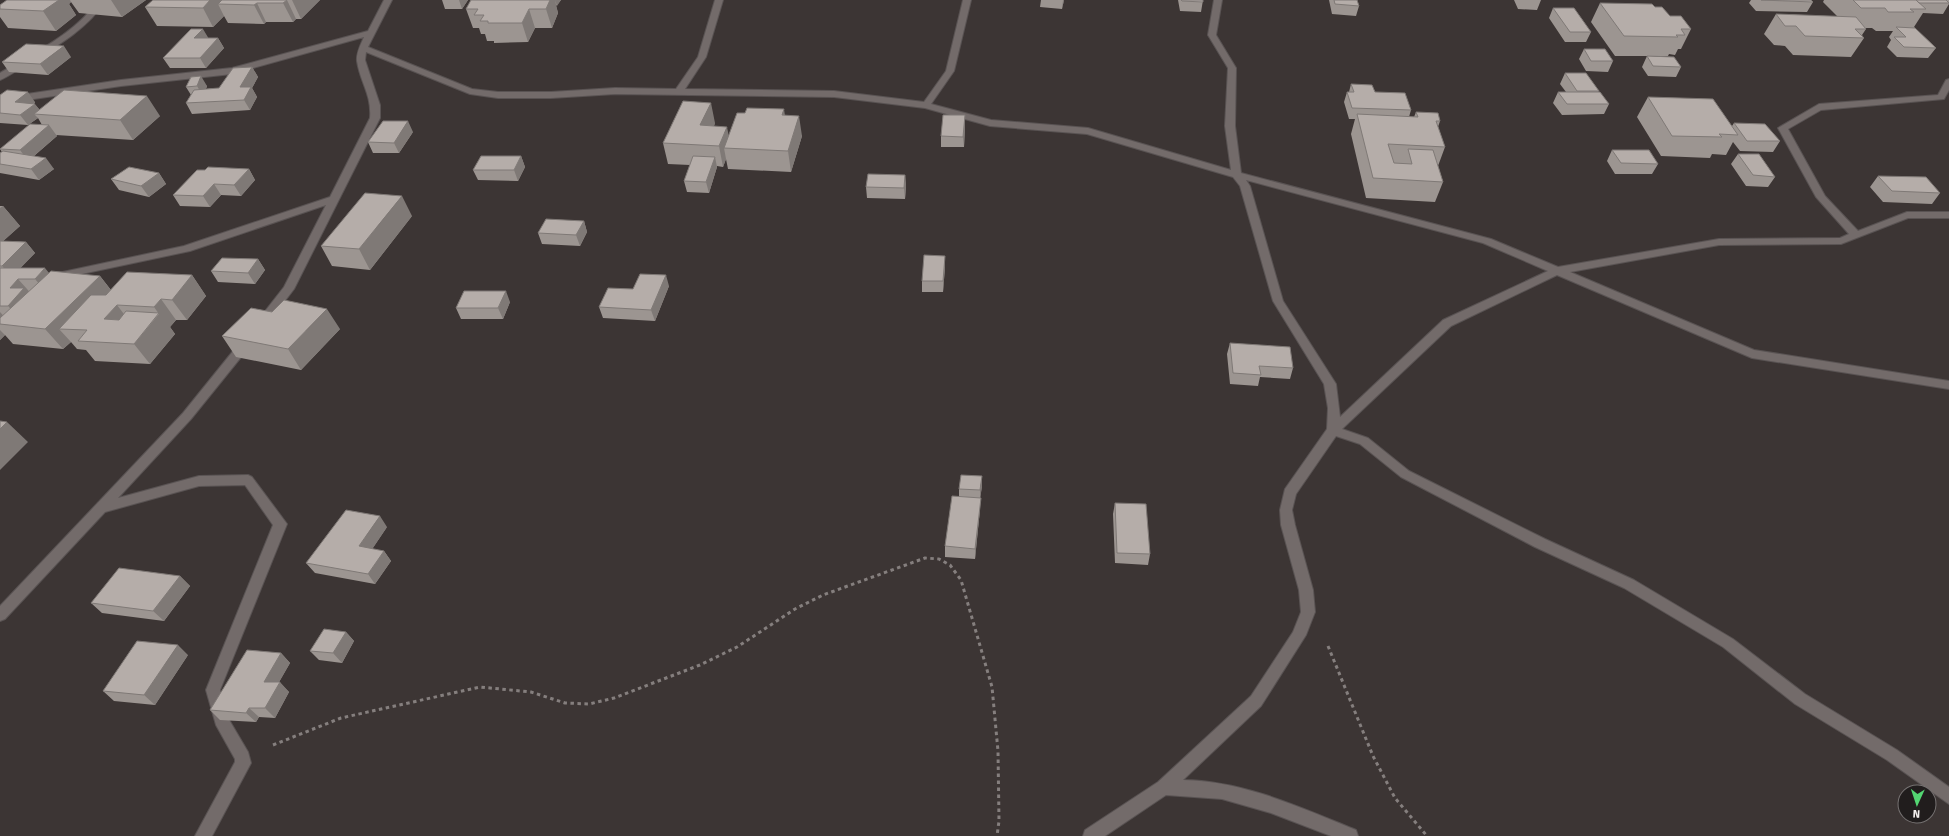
<svg xmlns="http://www.w3.org/2000/svg" width="1949" height="836" viewBox="0 0 1949 836" font-family="'Fira Sans',sans-serif">
<style>
.lines{fill:none;stroke-linecap:round;stroke-linejoin:round}
.minor-casing{stroke:#595353;stroke-width:2}
.path{stroke:#857f7e;stroke-width:3;stroke-dasharray:3.5 3.5;stroke-linecap:butt}
.minor{fill:#736b6a;fill-rule:evenodd}
.wall{fill:#9c9591}
.shaded-wall{fill:#7f7976}
.building{fill:#b5ada9;stroke:#7f7976}
</style>
<rect width="100%" height="100%" fill="#3c3534"/>
<g class="lines">
<defs>
<path id="minor" d="M98 0H106C87 30 54 48 24 66 17 70 8 77 0 80V73C32 54 78 32 98 0Z
M384 0H392L368 47 472 89 498 92H551L615 88 676 89 698 57 715 0H723L706 57 685 89 834 91 924 102 946 71 963 0H971L954 71 931 104 991 120 1088 128 1231 170 1225 126 1228 68 1208 35 1214 0H1222L1216 35 1236 68 1235 126 1241 173 1491 239 1558 267 1719 239 1840 238 1849 234 1816 197 1778 128 1819 104 1938 95 1946 80 1949 79V90L1944 99 1821 110 1788 129 1825 196 1858 231 1907 212H1949V218H1908L1841 244 1719 245 1570 272 1754 350 1949 381V389L1752 358 1557 275 1451 326 1342 429 1368 438 1409 471 1545 539 1634 580 1733 639 1805 694 1897 750 1949 787V804L1887 760 1795 704 1723 647 1624 588 1535 547 1401 477 1360 444 1336 436 1296 494 1292 510 1295 525 1313 590 1315 612 1306 635 1261 706 1183 780C1243 781 1300 807 1356 830L1358 836H1331L1271 813 1222 799 1166 795 1105 836H1083L1085 830 1158 782 1251 696 1293 632 1301 612 1299 590 1281 525 1280 510 1285 489 1327 429 1328 408 1324 384 1273 301 1240 186 1233 177 1087 134 990 126 925 108 834 97 615 94 551 98H498L470 94 366 52 365 60 380 105V118L294 289 265 327H257L255 324 284 287 326 205 190 251 58 279 54 278 53 276 54 274 58 273 184 246 330 197 370 118C372 95 360 82 357 61 356 53 361 44 364 37L232 74 121 86 0 104V98L121 80 232 68 368 31ZM1246 180 1483 243 1548 271 1443 320 1340 417 1336 384 1283 301 1250 186Z
M246 339 252 343 250 346 191 419 118 498 199 476 248 475 252 477 287 524 220 690 228 718 248 752 251 763 212 836H195L235 762V759L216 725 206 690 273 525 245 485 199 486 105 512 5 619 0 621V606L183 413 242 340Z"/>
</defs>
<use href="#minor" class="minor-casing"/>
<path class="path" d="M1328 646 1373 756 1395 798 1427 836
M273 745 341 718 480 687 531 692 565 703 589 704 614 698 700 665 737 647 795 609 823 595 925 558 939 559 950 565 961 580 992 687 998 751 999 821 997 836"/>
<use href="#minor" class="minor"/>
</g>
<path class="wall" d="M7 0H146L122 17 79 13 71 2 69 4 76 15 56 31 8 28 0 17V5Z
M153 0H320L301 19H296L293 22H266L264 24 228 23 224 16 213 27 157 26 145 7Z
M442 0H468L462 9H445Z
M471 0H561L556 6 558 13 552 28H535L528 42 494 43V41H487L485 34H481L479 28H473L466 9Z
M1041 0H1064L1062 9 1040 7Z
M1178 0H1203L1201 12 1180 11Z
M1329 0H1357L1359 6 1356 16 1332 14Z
M1514 0H1541L1537 10 1518 9Z
M1751 0H1811L1813 2 1807 12 1756 11 1749 3Z
M1824 0H1949V4L1943 14 1923 13 1914 27 1936 48 1928 58 1897 57 1887 47 1891 40 1889 37 1893 31H1876L1872 28H1865L1866 29 1862 35 1864 38 1851 57 1793 55 1785 46 1774 45 1764 34 1776 14 1838 17 1823 2Z
M1600 3 1655 7 1691 29 1681 49H1678L1675 55 1669 54 1668 56H1615L1591 22Z
M1553 8 1591 32 1586 42H1565L1549 18Z
M208 38H218L224 48 206 68H170L163 58Z
M1584 49 1613 61 1608 72 1586 71 1579 59Z
M1647 56 1681 67 1676 77 1648 76 1642 67Z
M71 57 48 75 9 72 2 62Z
M252 67 258 77 252 88 257 97 250 110 192 114 186 103 191 95 186 87 191 77 207 86 206 89 219 88Z
M1565 73 1599 91 1598 92 1609 104 1604 114 1562 115 1553 103 1558 92H1566L1560 84Z
M1351 84 1375 92 1411 110 1409 117H1414L1416 112 1440 121 1438 127 1445 147 1438 166 1443 182 1435 202 1366 198 1351 134 1355 119H1349L1344 102 1347 92H1349Z
M0 95 35 102 34 104 40 110 160 116 133 140 56 135 57 136 34 156 54 169 39 180 0 173V153L2 152 0 149 42 125 38 118 28 125 0 123Z
M1648 97 1732 126 1734 123 1780 141 1773 152 1740 151 1733 142 1726 155 1712 154 1710 158 1661 156 1637 117Z
M785 115 802 136 791 172 728 169 726 159 723 167 717 166V167L709 193 687 192 684 181 690 165 668 164 663 143 715 123 714 126 729 136Z
M965 126 964 147H941V136Z
M413 132 399 153H373L368 142Z
M1612 150 1658 164 1652 174H1615L1607 161Z
M1738 154 1775 177 1768 187 1746 186 1731 164Z
M521 156 525 167 518 181 478 180 473 170Z
M249 169 255 180 241 196 221 195 210 207 180 206 173 195 205 170Z
M159 173 166 184 149 197 119 190 111 179Z
M905 175 906 186 905 199 867 198 866 187Z
M1878 176 1940 193 1932 204 1883 202 1870 187Z
M0 206H3L20 226 3 241 26 242 35 253 20 268 49 273 100 276 111 290 192 275 206 296 187 320H176L170 327 175 334 150 364 95 361 86 350 77 349 71 342 63 349 13 344 5 335 0 340Z
M412 216 370 270 332 266 321 246Z
M584 221 587 232 580 246 542 244 538 233Z
M258 259 265 270 255 284 218 282 211 271Z
M945 267 943 292H922V281Z
M669 286 655 321 603 318 599 307 633 289Z
M510 302 503 319H461L456 308Z
M340 329 301 370 236 357 222 336Z
M1230 343 1293 368 1290 379 1260 377 1258 386 1230 384 1227 354Z
M982 486 980 498V509L975 559 945 557V546L959 497V489Z
M1115 503 1150 554 1148 565 1115 563 1113 514Z
M387 527 372 549 384 551 391 561 375 584 315 573 306 563Z
M180 576 190 586 164 621 102 613 91 603Z
M346 632 354 641 342 663 319 660 310 651Z
M281 653 290 663 279 682 289 692 275 718 259 717 256 722 220 720 210 710Z
M188 655 155 705 114 701 103 691Z"/>
<path class="shaded-wall" d="M46 0H70L71 2 69 4 76 15 56 31 43 11Z
M111 0H146L122 17Z
M210 0H232L218 4 224 16 213 27 203 8Z
M287 0 296 19 293 22 283 3Z
M292 0H320L301 19Z
M459 0H468L462 9Z
M550 0H555L558 13 552 28 546 9Z
M555 0H561L557 6Z
M1063 0H1064L1062 9Z
M257 3 266 22 264 24 254 5Z
M529 9 535 28 528 42 522 23Z
M203 29 209 39 194 38Z
M218 38 224 48 206 68 200 58Z
M64 46 71 57 48 75 40 64Z
M252 67 258 77 252 88 257 97 250 110 244 100 240 87Z
M201 76 207 86 203 96 197 86Z
M28 92 35 102 22 112 15 102Z
M147 96 160 116 133 140 120 120Z
M711 103 715 123 705 146 700 125Z
M35 104 43 114H34L38 118 28 125 20 115Z
M784 109 787 129 782 115Z
M965 115V126L964 147 963 137Z
M799 116 802 136 791 172 788 151Z
M408 121 413 132 399 153 394 143Z
M49 125 57 136 28 161 20 150Z
M727 127 731 147 724 148 726 159 723 167 719 146Z
M521 156 525 167 518 181 514 170Z
M715 157 717 167 709 193 706 182Z
M46 158 54 169 39 180 31 169Z
M249 169 255 180 241 196 234 185Z
M159 173 166 184 149 197 141 186Z
M905 175 906 186 905 199 904 188Z
M214 184 221 195 210 207 203 196Z
M402 196 412 216 370 270 359 249Z
M3 206 20 226 0 244V208Z
M584 221 587 232 580 246 576 235Z
M26 242 35 253 12 277 2 266Z
M945 256V267L943 292V281Z
M258 259 265 270 255 284 248 273Z
M45 268 62 289 53 300 35 279Z
M192 275 206 296 187 320 172 300Z
M666 275 669 286 655 321 651 310Z
M100 276 116 297 59 329 71 342 63 349 45 329Z
M18 279 36 299 27 326 8 306 10 288Z
M506 291 510 302 503 319 498 308Z
M161 299 176 320 170 327 175 334 150 364 134 344 159 314 154 307Z
M117 305 133 326 104 319Z
M327 309 340 329 301 370 288 349Z
M0 312 12 325 0 324Z
M0 330 5 335 0 340Z
M7 422 28 442 0 470V429Z
M982 476V486L980 500V490Z
M981 498 980 509 975 559V549Z
M380 516 387 527 367 557 359 546Z
M384 551 391 561 375 584 368 574Z
M180 576 190 586 164 621 153 611Z
M346 632 354 641 342 663 333 653Z
M178 645 188 655 155 705 144 695Z
M281 653 290 663 274 691 264 682Z
M280 682 289 692 275 718 265 708Z
M249 708 259 717 256 722 246 713Z"/>
<path class="building" d="M7 0H59L43 11 0 9V5Z
M153 0H210L203 8 145 7Z
M222 0H287L283 3H257L254 5 218 4Z
M471 0H550L546 9H529L522 23H488V21H480L484 15H474L478 9H466Z
M1181 0H1203V2L1182 1Z
M1334 0H1357L1359 6 1335 4Z
M1761 0H1811L1813 2Z
M1853 0H1916L1926 9H1910L1914 12H1888L1885 8H1861Z
M1916 0H1946L1949 3H1919Z
M1600 3 1652 4 1655 7H1662L1670 16H1681L1691 29H1681L1685 35H1676L1678 37 1624 36Z
M1553 8H1574L1591 32H1570Z
M1776 14 1856 17 1866 29H1855L1864 38 1805 36 1796 26H1785Z
M1896 27 1915 28 1936 48 1904 47 1894 37H1906Z
M191 29H203L194 38H218L200 58H163Z
M26 44 64 46 40 64 2 62Z
M1584 49H1605L1613 61H1591Z
M1647 56 1674 57 1681 67 1653 66Z
M252 67 240 87H251L244 100 186 103 194 90 219 88 233 68Z
M1565 73H1586L1599 91H1577Z
M201 76 197 86 186 87 191 77Z
M1351 84 1372 85 1375 92 1405 93 1411 110 1352 108 1347 92H1354Z
M7 90 28 92 15 102 35 104 20 115 0 113V95Z
M64 90 147 96 120 120 34 114Z
M1558 92H1600L1609 104H1567Z
M1648 97 1713 99 1738 135 1719 134 1722 137 1672 136Z
M683 101 711 103 700 125 727 127 719 146 663 143Z
M747 108 784 109 782 115 799 116 788 151 724 148 737 113H745Z
M1416 112 1438 113 1440 121H1436L1445 147 1388 144 1394 163 1412 164 1408 149 1433 150 1443 182 1373 178 1357 114 1418 117Z
M943 115H965L963 137 941 136Z
M383 121H408L394 143 368 142Z
M1734 123 1765 124 1780 141H1747Z
M30 124 49 125 20 150 0 149Z
M1612 150H1649L1658 164 1621 163Z
M3 151 46 158 31 169 0 164V153Z
M1738 154H1759L1775 177 1753 175Z
M481 156H521L514 170H473Z
M693 156 715 157 706 182 684 181Z
M129 167 159 173 141 186 111 179Z
M208 167 249 169 234 185 214 184 203 196 173 195 197 170H205Z
M868 174 905 175 904 188 866 187Z
M1878 176 1926 177 1940 193 1892 191Z
M365 193 402 196 359 249 321 246Z
M546 219 584 221 576 235 538 233Z
M0 241 26 242 2 266H0Z
M924 255 945 256 943 281H922Z
M222 258 258 259 248 273 211 271Z
M0 268H45L35 279H18L10 288H24L8 306H0Z
M51 271 100 276 45 329 0 324V318Z
M127 272 192 275 172 300 161 299 154 307 117 305 104 319 119 320 126 311 159 313 134 344 78 341 87 330 59 329 91 295H106Z
M640 274 666 275 651 310 599 307 608 288 633 289Z
M464 291H506L498 308H456Z
M284 300 327 309 288 349 222 336 251 308 272 312Z
M1230 343 1290 347 1293 368 1259 366 1261 375 1233 373Z
M0 421 7 422 0 429Z
M961 475 982 476 980 490 959 489Z
M952 496 981 498 975 549 945 546Z
M1115 503 1146 504 1150 554 1117 553Z
M346 510 380 516 359 546 384 551 368 574 306 563Z
M119 568 180 576 153 611 91 603Z
M324 629 346 632 333 653 310 651Z
M137 641 178 645 144 695 103 691Z
M247 650 281 653 264 682H280L265 708H249L246 713 210 710Z"/>
<g transform="translate(1917 804) rotate(183)"><circle r="19" fill="#211d1d" stroke="#757171"/>
<path d="M0-3L7 15L0 10L-7 15Z" fill="#53d672"/>
<text y="-6" font-size="11" font-weight="bold" text-anchor="middle" fill="#f3efee">N</text>
</g>
</svg>
